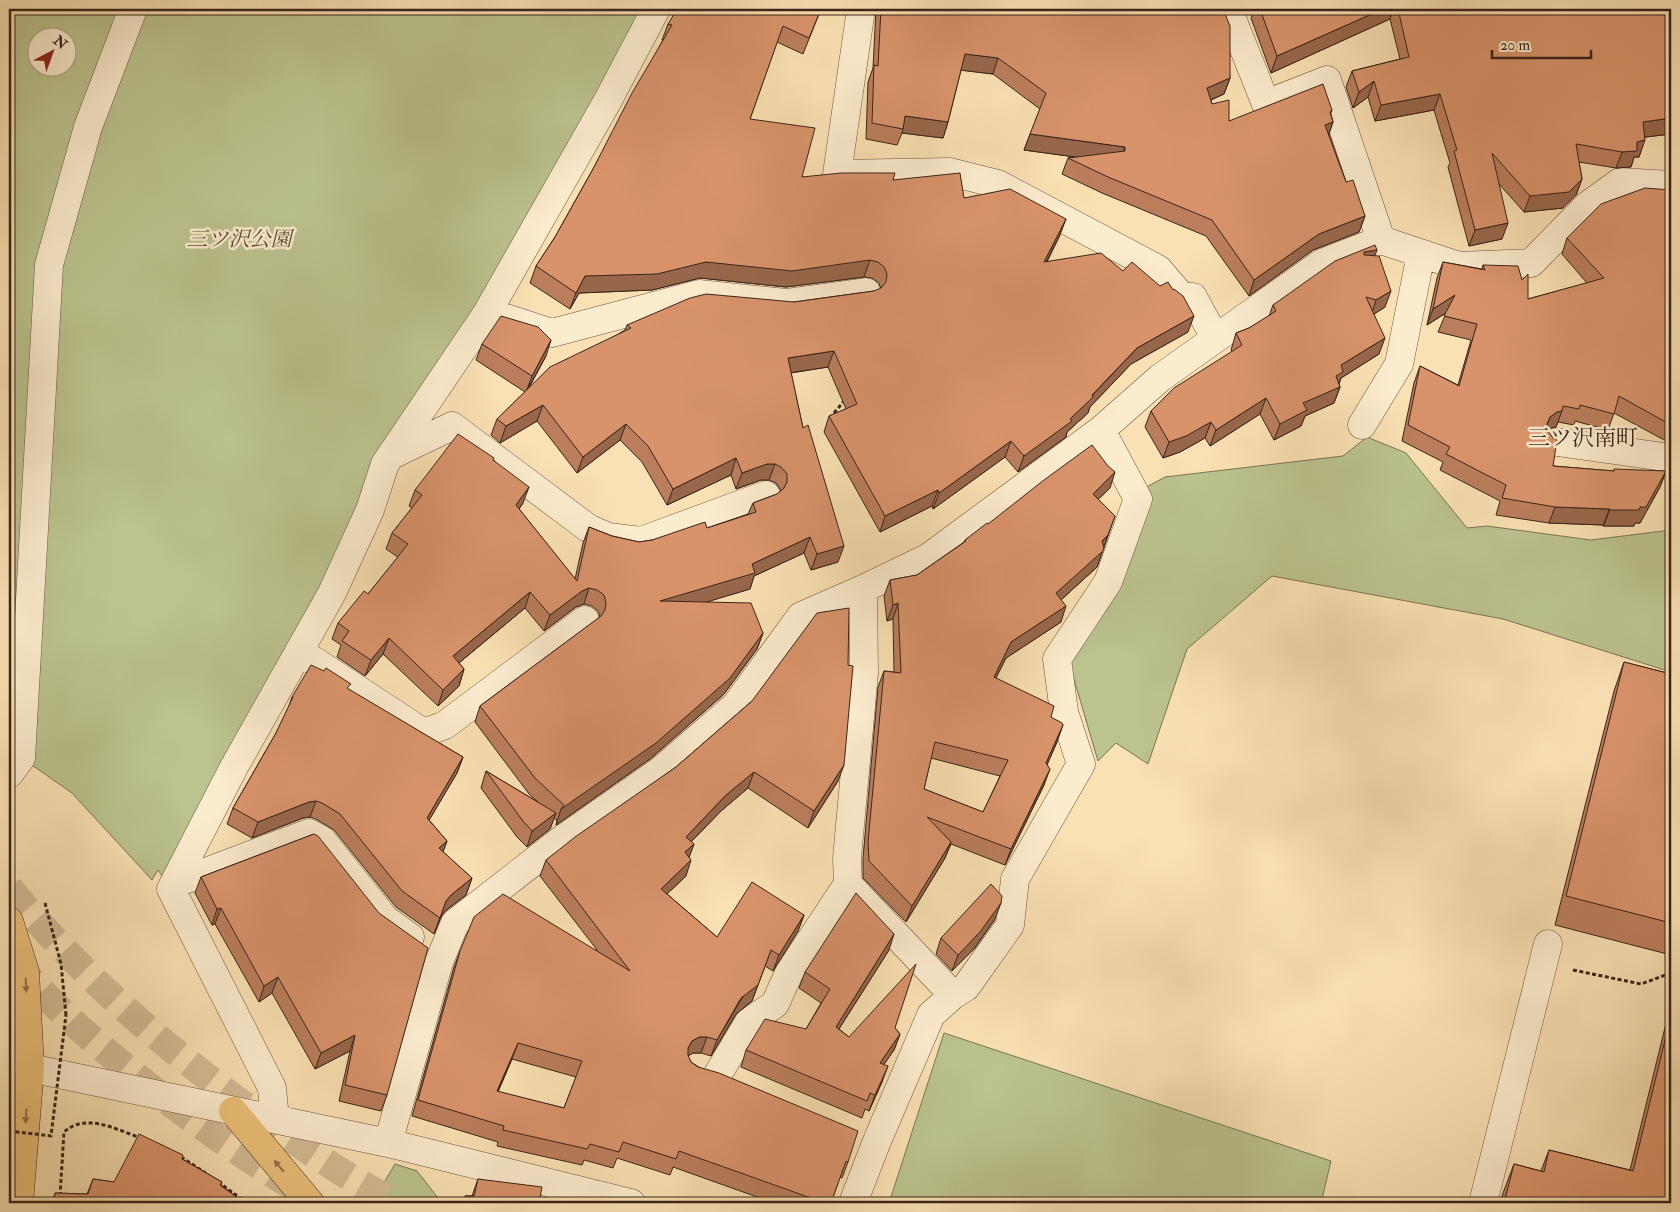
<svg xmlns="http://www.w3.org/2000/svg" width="1680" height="1212" viewBox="0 0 1680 1212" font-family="'IM FELL Double Pica','Noto Serif JP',serif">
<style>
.green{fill:#bbc38f;stroke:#7a7455;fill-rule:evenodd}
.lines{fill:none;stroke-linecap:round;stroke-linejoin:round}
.highway-tunnel{stroke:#d3bb95;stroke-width:28;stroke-dasharray:28 14;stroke-linecap:butt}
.minor-casing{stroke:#695341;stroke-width:29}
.major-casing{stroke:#39241b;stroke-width:29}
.highway-casing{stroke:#39241b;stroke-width:29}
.path{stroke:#39241b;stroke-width:3;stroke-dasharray:4 2.5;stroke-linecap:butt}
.minor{stroke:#fcecce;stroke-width:28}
.major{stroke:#edc07a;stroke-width:28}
.highway{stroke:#edc07a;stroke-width:28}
.path-bridge{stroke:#39241b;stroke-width:3;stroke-dasharray:4 2.5;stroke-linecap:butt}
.wall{fill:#bb7e5c;stroke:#39241b;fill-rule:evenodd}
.shaded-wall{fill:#98674b;stroke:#39241b}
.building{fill:#d9936b;stroke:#39241b;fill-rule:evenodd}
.oneway{fill:#93724a}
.labels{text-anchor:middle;stroke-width:5;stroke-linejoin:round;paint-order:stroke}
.park-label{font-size:21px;font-style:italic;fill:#5a4c38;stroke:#fcecce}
.neighbourhood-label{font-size:22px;fill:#39241b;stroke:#fcecce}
</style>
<rect width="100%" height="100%" fill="#fae1b3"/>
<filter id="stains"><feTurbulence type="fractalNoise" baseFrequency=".004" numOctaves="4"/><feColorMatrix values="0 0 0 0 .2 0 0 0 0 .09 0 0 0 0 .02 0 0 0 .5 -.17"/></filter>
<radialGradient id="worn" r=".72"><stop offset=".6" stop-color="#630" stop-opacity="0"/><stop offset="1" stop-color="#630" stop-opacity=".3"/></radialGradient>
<path class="green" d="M9 9H661L370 510 171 889 158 870 152 880 72 793 9 749ZM38 38H68V68H38Z
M1367 437 1406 453 1467 528 1487 526 1591 540 1671 530V672L1503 619 1272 576 1187 649 1148 764 1116 743 1098 761 1068 659 1091 626 1115 597 1147 500 1141 490 1165 477 1343 456Z
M944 1033 1331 1161 1321 1203H889Z
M395 1164 417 1171 442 1203H372Z"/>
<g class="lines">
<path class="highway-tunnel" d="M9 888C84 979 173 1055 269 1123 310 1152 352 1181 397 1203
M13 961C34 983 55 1006 77 1026 145 1086 217 1141 294 1187"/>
<defs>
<path id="minor" d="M861 9 837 174 950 172 998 184 1158 269 1182 297H1193L1215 338
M1228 9 1266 104 1327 80 1381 240
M506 318 552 333 699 294 786 303 866 292
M1362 425 1399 364 1421 254
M1557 442 1671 458
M392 455 452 426 588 528 608 537 641 541 766 495
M299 651 424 733 445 725 585 620
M9 774 21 758 49 265 88 127 133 9
M174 884 309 833 322 840 385 919 410 937
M848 884 953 995
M9 1059 30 1068 388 1143 631 1203
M718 1074 749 1022 775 1004 789 973 848 884 847 858 864 673 863 589
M275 1119 272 1088 171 889 234 767 332 593 370 510 385 464 487 313 607 102 656 9
M388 1143 439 962 455 923 560 841 660 771 736 705 801 616 863 589 929 557 1101 430 1160 378 1322 263 1381 240 1459 266 1531 263 1588 205 1620 182 1671 185
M853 1203 877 1141 931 1015 953 995 966 987 1010 925 1015 879 1081 764 1064 712 1057 659 1108 582 1138 499 1101 430
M1483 1203 1548 944"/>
<path id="major" d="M9 921 25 972 30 1068 19 1203"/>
<path id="highway" d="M233 1111 310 1203"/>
</defs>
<use href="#minor" class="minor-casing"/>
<use href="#major" class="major-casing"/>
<use href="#highway" class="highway-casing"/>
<path class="path" d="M834 413 845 400
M45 903 61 964 66 1015
M1573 970 1641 984 1671 973
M181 1157 207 1174
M218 1182 247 1203
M60 1196 64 1132C86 1112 117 1130 141 1138"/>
<use href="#minor" class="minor"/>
<use href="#major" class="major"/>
<use href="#highway" class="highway"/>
<path class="path-bridge" d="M9 1131 51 1136 66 1015"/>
</g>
<path class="wall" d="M821 9 803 54 777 42 750 119 802 177 893 180 964 198 1060 235 1047 262 1188 332 1131 364 1090 407 1088 413 1067 432 1066 437 1018 472 1005 457 933 509 932 506 880 532 824 432 829 416 846 409 828 367 791 373 803 428 838 562 811 570 804 553 754 576 750 589 705 602 763 633 757 649 724 694 650 759 556 825 557 820 554 818 550 829 527 847 517 837 481 788 486 771 538 802 529 794 475 722 480 706 600 617 598 611 592 606 584 604 576 607 544 631 525 608 459 663 464 669 459 686 438 706 383 654 365 676 337 657 341 645 332 639 338 623 368 594 398 557 386 549 392 533 412 508 409 506 415 490 494 460 523 503 519 509 575 579 583 543 589 527 612 536 639 542 652 540 707 528 748 514 753 503 777 494 781 491 776 483 769 480H761L736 489 731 475 667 505 642 462 620 440 577 473 537 421 500 443 491 435 497 419 525 392 476 360 482 344 546 356 529 388 625 330 627 325 874 291 881 289 879 283 872 278 864 277 786 287 700 278 652 290 579 293 570 309 530 283 536 266 555 237 593 169 663 40H662L668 24Z
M876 9H1095L1094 14 1157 11 1158 9H1223L1230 78 1224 94 1211 100 1212 104 1229 121 1331 114 1333 122 1329 134 1346 182 1365 216 1359 232 1313 250 1249 296 1206 236 1102 193 1062 174 1068 158 1076 157 1024 150 1040 109 993 74 961 70 948 122 943 138 902 133 897 145 866 139 868 82 873 68Z
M1249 9H1671V134L1645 137 1639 157H1634L1631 167 1616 168 1579 162 1582 179 1576 195 1563 208 1524 212 1499 184 1502 239 1469 246 1448 167 1450 163 1434 110 1375 121 1368 97 1353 108 1346 87 1352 71 1400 59 1390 19 1271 73 1251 18 1252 16Z
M1671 190V443L1666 441 1614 413 1608 430 1575 421 1574 425 1558 422 1556 427 1551 428 1548 430 1553 466 1614 471H1666L1660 487 1640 523H1635L1634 526H1603L1604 525 1549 523 1496 515 1500 501 1440 470 1443 462 1402 441 1414 383 1420 366 1458 385 1471 340 1438 332 1446 313 1427 325 1437 278 1443 262 1482 269 1483 265 1522 280 1528 299 1587 283 1562 254 1567 238Z
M1375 256 1385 307 1374 314 1379 354 1341 378 1339 384 1340 387 1334 403 1305 416 1301 426 1274 440 1260 414 1210 446 1205 438 1180 452 1163 458 1145 427 1151 411 1232 352 1231 350 1236 333 1249 328 1269 316 1273 305Z
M1110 488 1098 499 1115 516 1097 567 1061 600V622L1006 658 996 678 1051 717 1057 742 1047 764 1044 785 1005 865 951 844 945 858 906 922 863 878V858L878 687 884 671 894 672 893 619 887 621 884 596 890 580 917 575 964 542 965 540 988 524ZM931 758 1000 776 983 812 924 789Z
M1624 662 1671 674V955L1555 925 1614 691Z
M349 690 463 757 457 773 429 820 447 841 443 852 472 878 466 895 445 911 441 917 434 934 396 907 334 830 316 819 310 817 303 818 252 838 227 824 233 808 276 733 288 709 292 697Z
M752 701 838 781 808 828 748 788 721 811 691 842 694 844 689 857 686 876 667 894 717 937 804 915 798 931 773 971 765 966 752 1001 736 1014 711 1056 701 1053H693L688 1056 691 1062 848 1162 842 1178 840 1177 831 1203H774L673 1167 670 1175 617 1158 613 1168 584 1160 582 1165 497 1146 498 1142 412 1116 454 967 460 951 597 950 540 876 546 860 676 767ZM512 1059 576 1077 564 1108 498 1092Z
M314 834 387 1095 381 1111 339 1101 350 1051 315 1069 272 993 259 1002 215 924 212 925 195 893 201 877Z
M995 919 974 949 952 971 936 954 941 938Z
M889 950 839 1029 849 1037 895 1028 900 1034 894 1050 884 1064 882 1082 869 1111 865 1109 862 1118 741 1067 746 1050 806 1029 821 1003 799 988 805 972Z
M1671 1003V1203H1500L1503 1193 1514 1164 1541 1171 1549 1150 1630 1170Z
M182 1159 222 1182 221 1185 245 1203H52L55 1193 87 1194 93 1179 114 1182Z
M478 1179 540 1198 617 1203H463L465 1196H472Z"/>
<path class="shaded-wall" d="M1383 9H1394L1390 19 1271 73 1277 56Z
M965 54 998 58 993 74 959 70Z
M1230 78 1224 94 1201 104 1207 88Z
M1374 81 1368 97 1353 108 1359 92Z
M1440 94 1434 110 1375 121 1381 105Z
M1332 110 1327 124 1333 122 1327 138 1319 141 1330 112Z
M905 116 948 122 943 138 902 133Z
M1671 118V134L1637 138 1643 122Z
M1030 134 1125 147 1119 163 1024 150Z
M1645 140 1639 157H1634L1631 167 1616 168 1622 152 1637 142Z
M1582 179 1576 195 1563 208 1524 212 1530 196Z
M1365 216 1359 232 1313 250 1249 296 1254 280 1319 234Z
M1066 219 1060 235 1038 278 1044 262Z
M1508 223 1502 239 1469 246 1475 230Z
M1377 250 1371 266 1358 269 1364 252Z
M870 260 864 277 786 287 700 278 652 290 579 293 570 309 576 293 585 276 706 262Z
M1391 291 1385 307 1371 316 1376 300Z
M1455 295 1449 311 1427 325 1433 309Z
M1194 316 1188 332 1131 364 1090 407 1088 413 1067 432 1066 437 1018 472 1024 456 1070 419 1137 348Z
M1385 338 1379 354 1341 378 1337 389 1340 387 1334 403 1305 416 1301 426 1274 440 1280 424 1303 403 1341 365Z
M551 340 546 356 526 392 532 376Z
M834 351 828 367 782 374 788 358Z
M1266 398 1260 414 1210 446 1216 430Z
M543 405 537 421 500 443 506 426Z
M1562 411 1556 427 1551 428 1544 433 1550 417 1557 412Z
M1211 422 1205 438 1180 452 1163 458 1169 442Z
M626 424 620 440 577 473 583 457Z
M1011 441 1005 457 933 509 939 493Z
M736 458 731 475 667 505 673 489Z
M767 464H775L769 480H761L736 489 742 473Z
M1666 471 1660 487 1640 523H1635L1634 526H1603L1609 510 1640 507Z
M1115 472 1110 488 1087 510 1093 494Z
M529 487 523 503 510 521 516 505Z
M938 490 932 506 880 532 885 516Z
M1555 507 1610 509 1604 525 1549 523Z
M1108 535 1097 567 1050 610 1056 593Z
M810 537 804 553 754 576 750 589 654 618 660 601 752 564Z
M844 546 838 562 811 570 817 554Z
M589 588 584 604 576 607 544 631 550 615 582 591Z
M530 592 525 608 448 672 453 656Z
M898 603 893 619 887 621 893 605Z
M1066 606 1061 622 1006 658 988 693 994 677 1011 642Z
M763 633 757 649 724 694 650 759 556 825 561 809Z
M389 638 383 654 365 676 371 660Z
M464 669 459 686 438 706 443 690Z
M1063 725 1057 742 1041 779 1046 763Z
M463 757 457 773 421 834 427 818Z
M844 765 838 781 808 828 814 811Z
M1050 769 1044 785 1005 865 1011 849Z
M754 772 748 788 721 811 680 853 686 837 726 795Z
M316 801 310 817 303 818 252 838 258 822 309 802Z
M556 813 550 829 527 847 532 831Z
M447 841 441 857 439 848Z
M951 842 945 858 906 922 912 906Z
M694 844 688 860 685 852Z
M691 860 686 876 655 905 661 889Z
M472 878 466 895 445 911 441 917 434 934 446 901 451 895Z
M1001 903 995 919 974 949 952 971 958 955Z
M221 908 215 924 212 925 217 909Z
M804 915 798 931 773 971 779 955Z
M894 934 889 950 830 1043 836 1027Z
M771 950 752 1001 736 1014 711 1056 717 1040Z
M278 977 272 993 259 1002 264 986Z
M900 1034 894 1050 874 1079 880 1063Z
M355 1035 350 1051 315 1069 321 1053Z
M699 1037H707L701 1053H693L686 1057 688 1048 692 1041Z
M518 1043 512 1059 491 1107 497 1091Z
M888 1066 882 1082 869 1111 875 1095Z"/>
<path class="building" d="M677 9H821L809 38 783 26 750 119 815 128 802 177 841 173H895L893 180 960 173 964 198 1010 189 1066 219 1044 262 1101 253 1123 271 1132 262 1160 286 1168 282 1173 290 1174 289 1183 296 1194 316 1137 348 1092 395 1093 397 1070 419 1072 421 1024 456 1011 441 939 493 938 490 885 516 829 416 857 404 834 351 788 358 803 428 808 425 844 546 817 554 810 537 752 564 755 573 660 601 751 603 763 633 730 678 656 743 561 809 564 805 535 778 480 706 601 616 605 610 606 603 604 595 597 590 589 588 582 591 550 615 530 592 453 656 464 669 443 690 389 638 371 660 342 641 349 631 338 623 364 591 368 594 408 544 392 533 422 495 415 490 458 434 494 458 493 460 529 487 516 505 577 581 589 527 612 536 639 542 652 540 705 522 707 528 756 512 753 503 777 494 784 488 787 482V474L781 467 775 464H767L742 473 736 458 673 489 648 446 626 424 583 457 543 405 506 426 497 419 550 367 631 328 627 325 690 298 706 294 794 302 874 291 881 288 886 282 887 274 884 267 878 262 870 260 792 271 706 262 657 274 585 276 576 293 536 266 555 237 593 169 632 93 672 25 668 24Z
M881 9H1095L1094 14 1162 11V9H1223L1230 26V78L1207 88 1212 104 1229 100V121L1323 84 1332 110 1330 112 1333 122 1325 125 1346 182 1353 180 1365 216 1319 234 1254 280 1212 220 1108 177 1068 158 1125 151V147L1030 134 1046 93 998 58 965 54 948 122 905 116 903 129 872 123 874 65 878 66Z
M1260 9H1383L1277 56Z
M1398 9H1671V118L1643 122 1645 140 1637 142V151L1622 152 1576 144 1582 179 1569 192 1530 196 1492 153 1508 223 1475 230 1454 151 1457 150 1440 94 1381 105 1374 81 1359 92 1352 71 1409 57Z
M1645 188 1671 190V425L1619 396 1614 414 1580 405 1579 409 1563 406 1562 411 1557 412 1550 417 1547 424 1548 431 1553 438 1557 440 1553 466 1614 471V469L1666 471 1646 507H1640L1639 510H1609L1610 509 1555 507 1502 498 1506 485 1446 454 1450 447 1408 425 1420 366 1459 386 1477 324 1444 316 1455 295 1433 309 1443 262 1485 270 1483 265 1518 266 1522 280 1528 274V299L1604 278 1567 238 1601 204Z
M1375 245 1377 250 1364 252V255L1379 256 1391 291 1376 300 1366 297 1385 338 1341 365 1343 372 1336 376 1340 387 1303 403 1307 410 1280 424 1266 398 1216 430 1211 422 1186 436 1169 442 1151 411 1174 388 1242 345 1236 333 1249 328 1276 311 1273 305 1335 261Z
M501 316 538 327 551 340 532 376 482 344Z
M1092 445 1108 466 1115 472 1093 494 1115 516 1108 535 1102 541 1104 548 1103 551 1056 593 1066 606 1011 642 994 677 1054 706 1051 717 1062 723 1063 725 1046 763 1050 769 1011 849 927 817 951 842 912 906 869 861 868 842 884 671 901 673 898 603 893 605 890 580 917 575 966 541 965 540 987 523 988 524 1044 480ZM935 742 1008 760 983 812 924 789Z
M849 608 848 665 853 666 844 765 814 811 754 772 726 795 686 837 694 844 685 852 691 860 661 889 717 937 752 882 804 915 779 955 771 950 758 985 741 998 717 1040 707 1037H699L692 1041 688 1048V1055L691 1062 698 1067 719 1073 858 1131 848 1162 846 1161 831 1203H825L679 1151 676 1159 623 1142 619 1152 590 1144 587 1149 503 1130 504 1126 418 1100 460 951 474 917 503 894 630 971 546 860 575 837 676 767 752 701 817 613ZM518 1043 582 1061 564 1108 497 1091Z
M1624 662 1671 674V923L1566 896Z
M311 665 324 671 326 668 351 684 347 688 463 757 427 818 447 841 439 848 472 878 451 895 446 901 440 918 402 891 340 814 322 803 316 801 309 802 258 822 233 808 276 733 293 697H292Z
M486 771 556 813 532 831 523 821Z
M314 834 318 836 379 913 428 948 387 1095 345 1085 355 1035 321 1053 278 977 264 986 221 908 217 909 201 877Z
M991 884 1002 896 1001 903 980 932 958 955 941 938Z
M856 893 894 934 836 1027 849 1037 916 964 895 1028 900 1034 880 1063 888 1066 875 1095 870 1093 867 1101 746 1050 765 1019 806 1029 830 989 805 972Z
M1671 1016V1203H1504L1514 1164 1544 1172 1549 1150 1633 1171Z
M139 1134 183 1155 182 1159 222 1182 220 1185 245 1203H54L55 1193 88 1194 93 1179 114 1182Z
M478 1179 542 1187 540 1198 602 1200 617 1203H471L464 1201 465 1196H474Z"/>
<defs><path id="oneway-solid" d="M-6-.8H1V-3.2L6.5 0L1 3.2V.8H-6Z" transform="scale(1.25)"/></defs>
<g class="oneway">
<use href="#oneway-solid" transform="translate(26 985) rotate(87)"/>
<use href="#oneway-solid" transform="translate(26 1116) rotate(94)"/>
<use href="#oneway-solid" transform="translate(279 1166) rotate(-130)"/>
</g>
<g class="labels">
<g class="park-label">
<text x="239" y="246">三ツ沢公園</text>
</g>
<g class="neighbourhood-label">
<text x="1583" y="445">三ツ沢南町</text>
</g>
</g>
<rect width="1680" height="1212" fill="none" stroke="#fae1b3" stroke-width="30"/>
<rect x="10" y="10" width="1660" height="1192" fill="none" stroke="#39241b" stroke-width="2.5"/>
<rect x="15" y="15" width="1650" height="1182" fill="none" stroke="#39241b"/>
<g transform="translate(52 52) rotate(41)"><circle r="24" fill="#fcecce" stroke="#ae9c86"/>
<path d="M0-4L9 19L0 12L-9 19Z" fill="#8f2418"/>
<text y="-8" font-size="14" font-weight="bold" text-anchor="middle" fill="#39241b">N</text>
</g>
<path d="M1492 50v8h99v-8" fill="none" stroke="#39241b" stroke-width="2.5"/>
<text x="1500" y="50" font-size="15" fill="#39241b" stroke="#fcecce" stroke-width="4" paint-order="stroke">20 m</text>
<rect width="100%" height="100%" filter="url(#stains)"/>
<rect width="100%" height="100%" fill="url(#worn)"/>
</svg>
